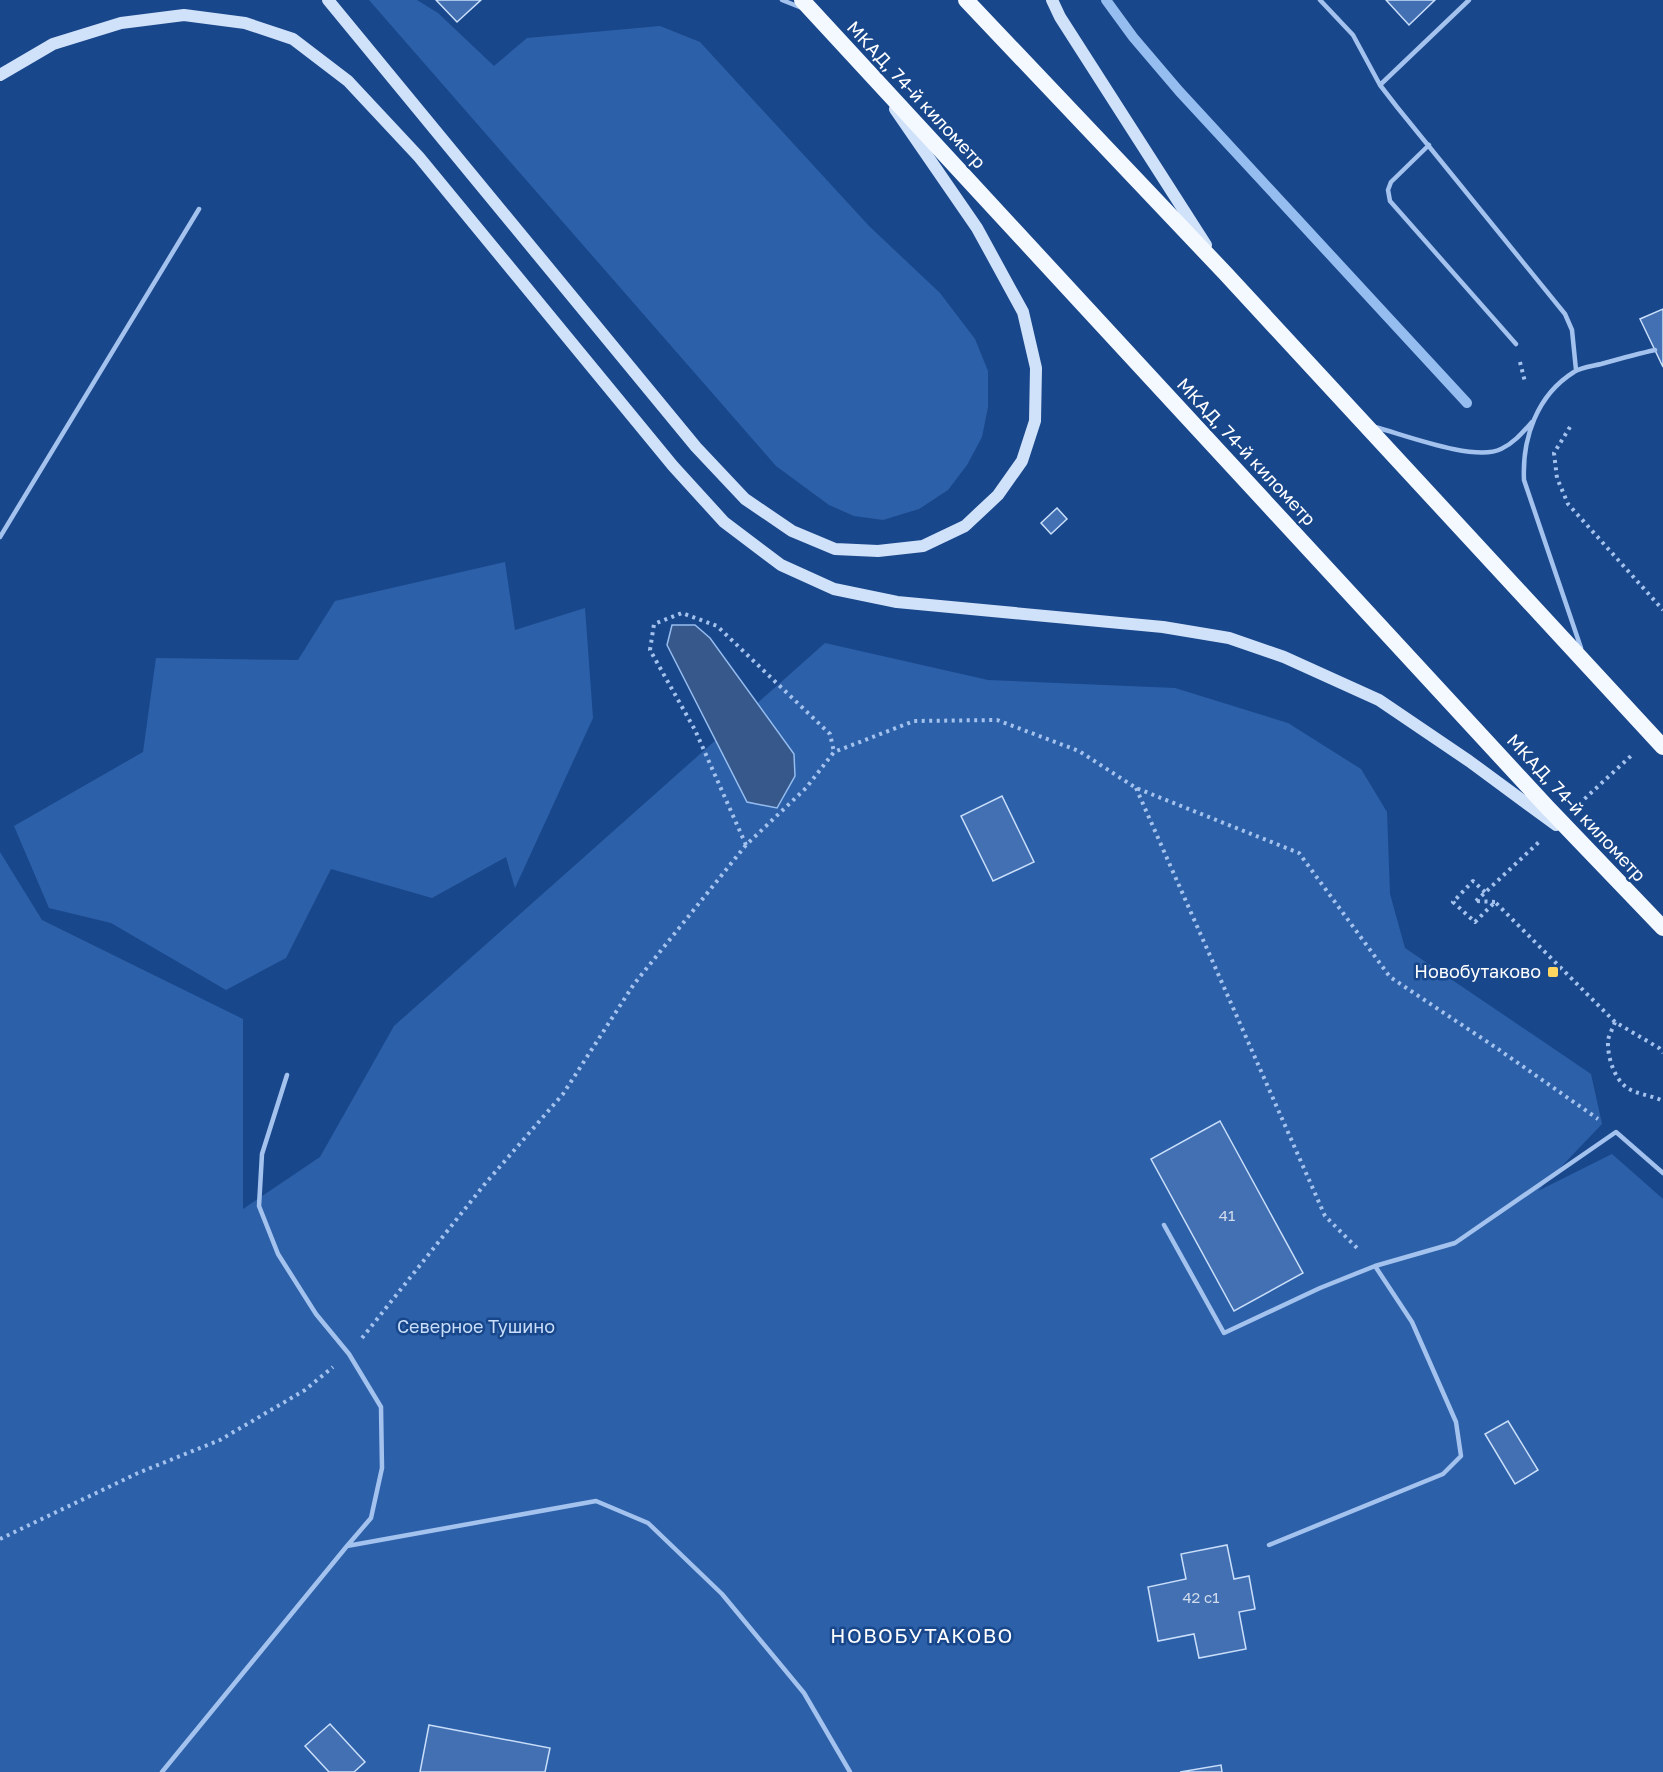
<svg xmlns="http://www.w3.org/2000/svg" width="1663" height="1772" viewBox="0 0 1663 1772" font-family="'Golos Text',sans-serif">
<style>
.green{fill:#2c60a9}
.water{fill:#37588a;stroke:#96bdf0;stroke-width:1.5}
.lines{fill:none;stroke-linecap:round;stroke-linejoin:round}
.stream{stroke:#96bdf0;stroke-width:10}
.building{fill:#4270b3;stroke:#c9defa;stroke-width:1.5}
.path{stroke:#a4c2ee;stroke-width:4;stroke-dasharray:3 4.5;stroke-linecap:butt}
.service{stroke:#a4c2ee;stroke-width:4.5}
.secondary{stroke:#d0e1fa;stroke-width:12}
.trunk{stroke:#f4f8ff;stroke-width:16}
.poi-dot{fill:#ffd660;stroke:#19478b;stroke-width:2}
.labels{text-anchor:middle;stroke-width:5;stroke-linejoin:round;paint-order:stroke}
.number-label{font-size:15px;fill:#d0dbec}
.street-label{font-size:18px;fill:#fff;stroke:#19478b}
.poi-label{font-size:18px;fill:#fff;stroke:#19478b;text-anchor:end}
.park-label{font-size:18px;fill:#c9defa;stroke:#19478b}
.neighbourhood-label{font-size:20px;letter-spacing:1.5px;fill:#fff;stroke:#19478b}
</style>
<rect width="100%" height="100%" fill="#19478b"/>
<path class="green" d="M369 0H417L438 13 494 66 527 38 660 26 700 42 869 226 940 293 975 339 988 371V407L982 437 967 465 948 490 919 509 883 520 854 516 829 505 776 466Z
M505 562 515 630 585 608 593 718 515 888 506 857 432 898 331 869 286 958 226 990 111 923 49 908 14 826 143 752 156 658 298 660 335 601Z
M825 643 988 680 1175 688 1288 723 1361 769 1387 812 1390 894 1405 948 1591 1074 1602 1124 1538 1191 1612 1154 1663 1199V1772H0V852L42 920 243 1019V1209L320 1157 394 1026Z"/>
<path class="water" d="M672 625H695L710 638 794 754 795 776 777 808 747 802 667 645Z"/>
<g class="lines">
<path class="stream" d="M1106 0 1133 37 1179 91 1467 403"/>
</g>
<path class="building" d="M436 0H481L457 22Z
M1386 0H1435L1409 25Z
M1663 309V367L1640 319Z
M1057 508 1067 519 1051 534 1041 523Z
M1002 796 1034 862 993 881 961 816Z
M1220 1121 1303 1273 1234 1311 1151 1159Z
M1508 1421 1538 1470 1515 1484 1485 1434Z
M1227 1545 1234 1579 1249 1576 1255 1609 1239 1612 1246 1649 1199 1658 1194 1634 1158 1641 1148 1587 1186 1579 1181 1554Z
M330 1724 365 1762 354 1772H329L305 1746Z
M429 1725 550 1748 545 1772H420Z
M1221 1765 1222 1772H1180Z"/>
<g class="lines">
<path class="path" d="M1520 362 1525 382
M1570 427 1554 453 1557 478 1568 504 1663 610
M1136 788 1325 1216 1360 1251
M1579 804 1633 754
M746 845 695 730 650 650 654 624 682 613 717 626 830 734 834 752
M1485 892 1473 881 1453 902 1475 922 1495 902 1615 1022 1659 1048 1663 1053
M1476 901 1539 842
M1477 901 1495 902
M1615 1022C1613 1028 1609 1035 1608 1040 1607 1057 1615 1083 1631 1090 1642 1095 1653 1096 1663 1101
M362 1338 484 1185 563 1094 634 984 746 845 806 788 834 752 914 721 997 720 1079 751 1136 788 1299 853 1390 977 1498 1049 1598 1119
M0 1539 138 1473 220 1440 305 1390 333 1367"/>
<path class="service" d="M782 0 802 8
M1320 0 1353 35 1380 85 1397 107 1565 314 1572 330 1576 370
M1380 85 1469 0
M1429 145 1391 182 1388 190 1390 201 1516 344
M1375 427C1405 435 1475 462 1501 449 1514 443 1523 432 1532 422
M0 537 199 209
M1581 648 1524 480C1522 438 1537 395 1574 372 1581 367 1593 366 1601 364 1619 359 1637 354 1655 350
M287 1075 262 1154 259 1206 278 1254 316 1314 349 1354 381 1407 382 1468 371 1518 347 1546
M1164 1225 1224 1333 1320 1288 1375 1266 1455 1243 1616 1132 1663 1173
M1269 1545 1443 1474 1461 1456 1456 1422 1412 1322 1375 1266
M162 1772 347 1546 596 1501 648 1523 722 1594 804 1693 850 1772"/>
<path class="secondary" d="M328 0 696 447 745 499 792 531 835 549 878 551 923 546 965 526 998 495 1022 461 1035 421 1036 368 1023 312 977 228 895 109
M1052 0 1060 17 1206 245
M0 75 53 44 121 23 184 15 245 23 293 39 348 81 419 157 673 466 724 522 781 565 834 589 897 602 1163 627 1229 638 1284 657 1379 700 1469 761 1556 825"/>
<path class="trunk" d="M802 0 1547 807 1663 928
M966 0 1225 273 1663 747"/>
</g>
<rect class="poi-dot" x="1547" y="966" width="12" height="12" rx="3"/>
<g class="labels">
<g class="number-label">
<text x="1227" y="1221">41</text>
<text x="1201" y="1603">42 с1</text>
</g>
<g class="street-label">
<text transform="translate(916 95) rotate(47)" y="6">МКАД, 74-й километр</text>
<text transform="translate(1246 452) rotate(47)" y="6">МКАД, 74-й километр</text>
<text transform="translate(1576 808) rotate(47)" y="6">МКАД, 74-й километр</text>
</g>
<g class="poi-label">
<text x="1541" y="978">Новобутаково</text>
</g>
<g class="park-label">
<text x="476" y="1333">Северное Тушино</text>
</g>
<g class="neighbourhood-label">
<text x="922" y="1643">НОВОБУТАКОВО</text>
</g>
</g>
</svg>
